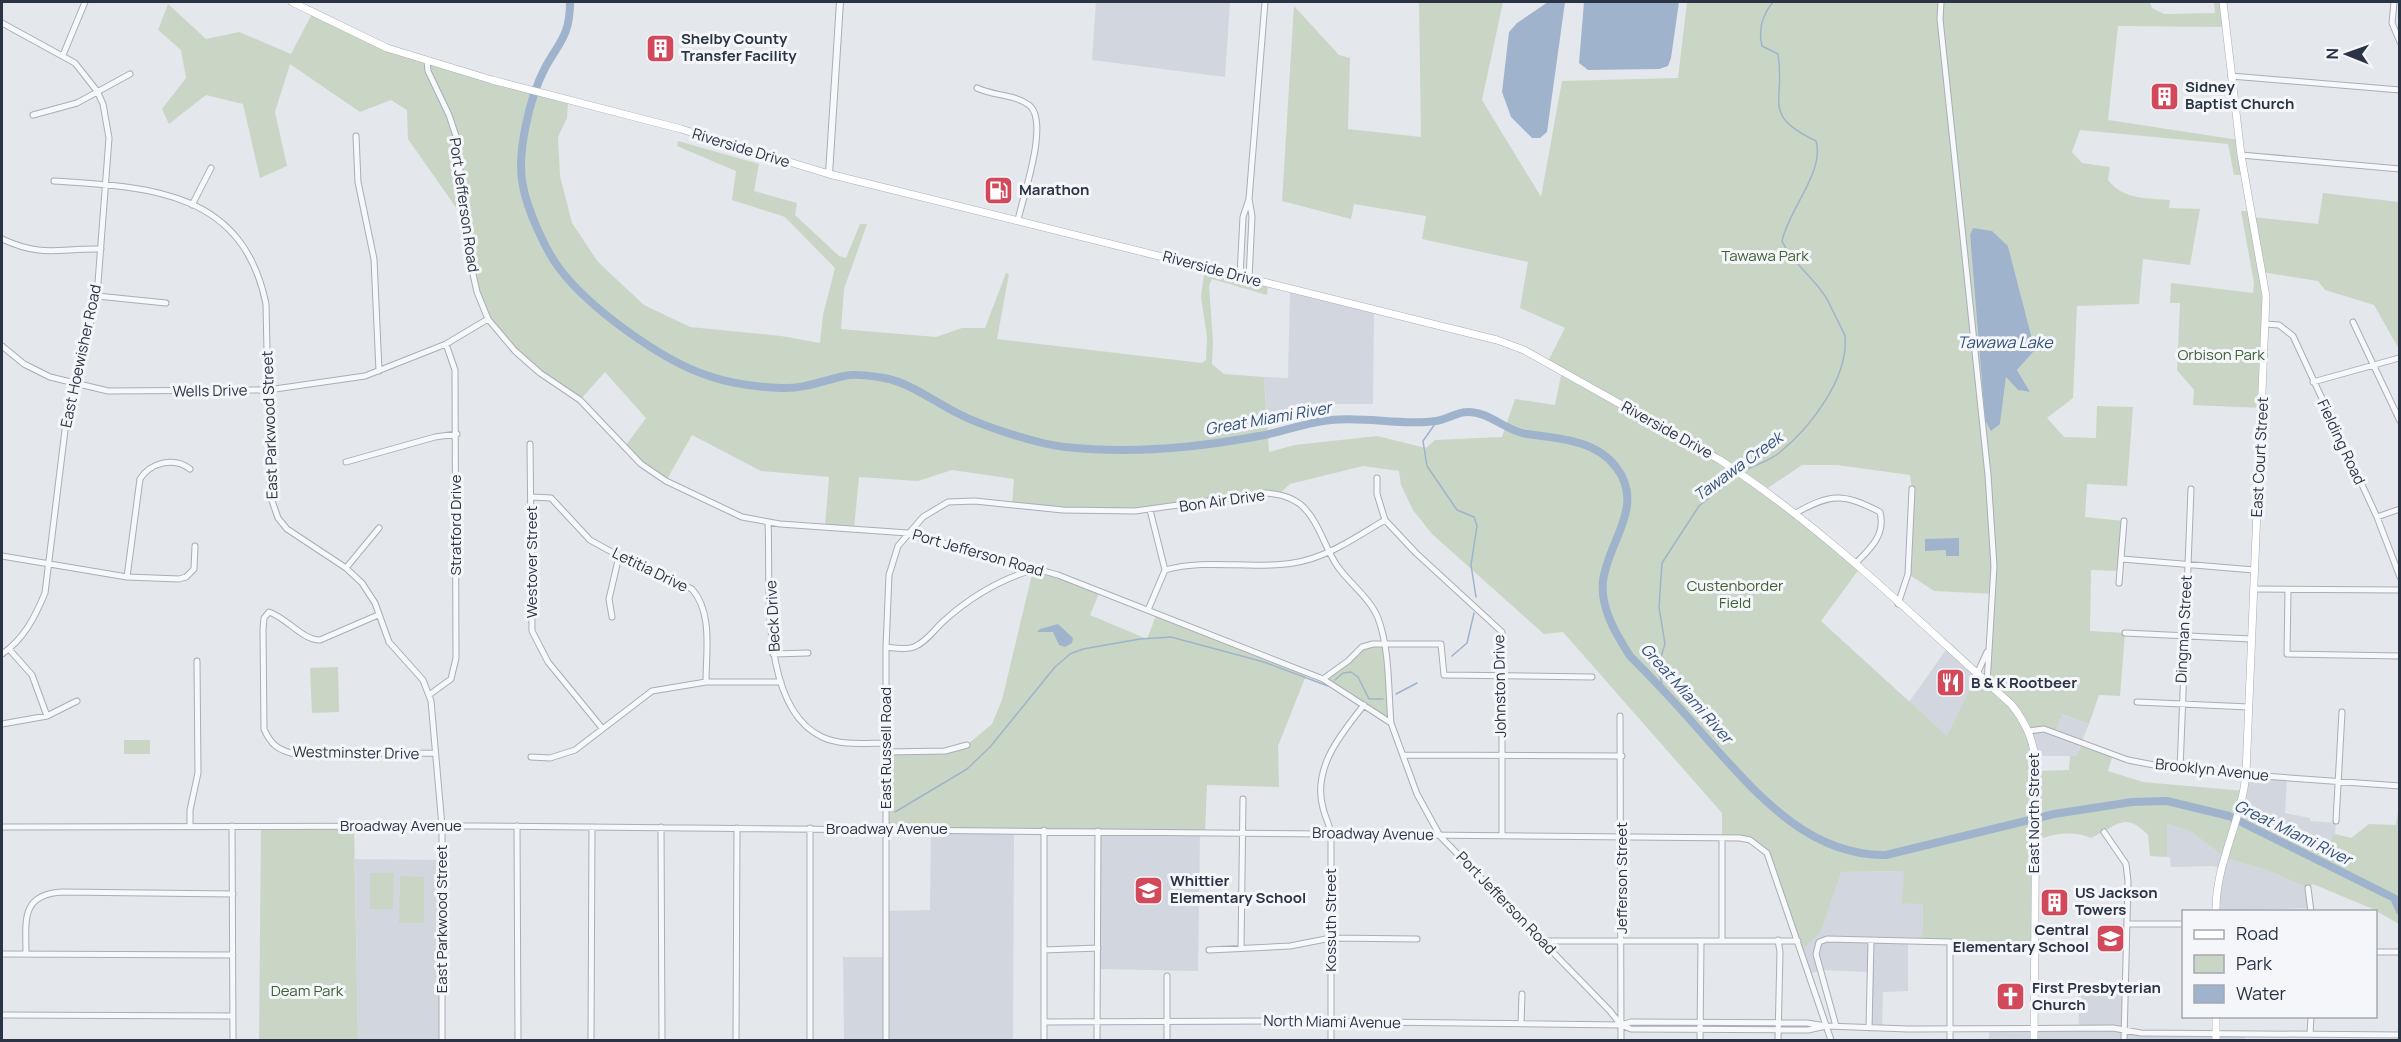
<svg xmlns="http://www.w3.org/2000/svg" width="2401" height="1042" viewBox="0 0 2401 1042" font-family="Manrope,sans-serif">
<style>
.built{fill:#d2d6de}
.green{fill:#c9d6c5;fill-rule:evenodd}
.water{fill:#9fb4cc}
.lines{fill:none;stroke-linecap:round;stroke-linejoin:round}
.stream{stroke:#9fb4cc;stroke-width:1.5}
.river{stroke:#9fb4cc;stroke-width:8}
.minor-casing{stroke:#a9aeb7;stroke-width:7}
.tertiary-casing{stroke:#a9aeb7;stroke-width:8}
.secondary-casing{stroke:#a9aeb7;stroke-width:8}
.minor{stroke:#f7f8fa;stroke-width:5}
.tertiary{stroke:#f7f8fa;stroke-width:6}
.secondary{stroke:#fff;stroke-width:7}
.labels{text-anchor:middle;stroke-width:6;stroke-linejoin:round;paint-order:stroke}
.poi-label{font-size:15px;font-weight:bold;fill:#2b3445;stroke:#f4f6f9;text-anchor:start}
.street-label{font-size:15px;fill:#2b3445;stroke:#f4f6f9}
.park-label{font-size:15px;fill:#3f6138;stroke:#f4f6f9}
.water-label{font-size:16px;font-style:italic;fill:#34527a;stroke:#f4f6f9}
</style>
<rect width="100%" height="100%" fill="#e4e7ec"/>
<path class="built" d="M1096 2H1230L1225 77 1092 60Z
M1290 290 1374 312 1373 404H1313L1267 415 1264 377 1288 378Z
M1948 647 1977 674 1947 737 1909 702Z
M2061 714 2089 724 2076 756H2036L2029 731Z
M2246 773 2287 777 2285 813 2310 818V821L2336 823 2335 834 2329 842 2255 809 2240 807Z
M2167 824 2190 831 2226 858 2267 870 2308 888 2311 908 2216 911 2222 869 2213 866 2171 867 2170 858 2167 857Z
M931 829 1014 830 1013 1040H844L843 957H886V911L930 910Z
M1098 831 1200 832 1198 971 1097 969Z
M355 859 443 860 442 1040H358Z
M1904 871 1923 904 1922 942H1908V991L1883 992 1882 1029 1869 1028 1870 972 1821 970 1809 974 1802 950 1820 933 1840 872Z
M2127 984 2124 1030 2134 1033H2245V1040H1989V1028H2079L2078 985Z"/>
<path class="green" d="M1419 2H1503L1482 100 1541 197 1562 81 1678 78 1687 2H2150L2152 8 2164 14 2215 13 2214 2H2223L2225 27 2118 26 2108 120 2239 140 2245 175H2234L2228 144 2080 130 2072 152 2082 163 2110 167 2108 180C2123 200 2147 198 2170 200L2169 208 2200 209 2190 265 2143 259 2139 304 2077 306 2073 398 2047 418 2064 437 2096 438 2097 406 2133 407 2127 486 2087 484 2085 517 2124 521 2121 571 2091 570 2090 631 2125 633 2120 696 2099 695 2089 724 2062 714 2054 733 2044 729 2029 731 2037 771 2069 770 2070 756H2076L2082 743 2113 754 2108 771 2143 782 2244 791 2241 807 2255 809 2329 842 2335 834 2351 838 2369 824 2396 825 2399 805V924L2373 909 2313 884 2308 888 2267 870 2226 858 2190 831 2167 824V857L2150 856 2148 835C2124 810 2116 827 2091 838 2072 830 2053 834 2034 841V942H1922L1923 904 1902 903 1904 871 1841 872 1820 933 1802 950 1767 853 1750 840 1722 838V813L1563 632 1544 634 1432 534 1413 510 1401 485 1399 471 1363 466 1290 484 1279 494 1135 511 1012 507 1014 479 952 470 918 481 859 477 854 528 825 526 829 477 761 471 692 435 666 481 624 448 646 418 605 372 580 400 540 373 498 332 477 292 464 219 408 139 407 110 391 100 360 112 290 64 275 112 287 166 260 178 243 104 206 95 169 124 162 109 186 78 181 50 158 30 168 4 206 39 239 32 291 54 313 12 387 48 568 102 567 118 558 137 560 176 572 223 598 262 644 305 690 327 781 336 820 343 823 315 835 268 785 217 732 200 736 171 677 146 678 141 759 164 754 191 797 203 795 215 839 256 846 258 860 224H867L844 289 841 329 936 337 962 328H985L1006 273 1009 274 997 339 1202 363 1206 360 1207 337 1201 297 1205 267 1268 284 1267 295 1212 279 1209 286 1213 342 1212 364 1224 374 1264 377 1269 452 1295 445 1377 436 1426 448 1435 440 1502 437 1515 399 1555 405 1562 371 1547 363 1565 328 1520 308 1528 262 1422 239 1426 216 1354 204 1351 219 1282 201 1294 6 1339 55 1350 58 1348 129 1421 137ZM1970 236 2008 246 2035 350 2017 370 2030 392 2018 390 2006 376 2000 424 1985 420ZM1802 465H1837L1910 475 1912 489 1908 574 1934 591 1995 594 1987 683 1977 674 1947 736 1821 621 1860 568 1765 490Z
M2323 193 2399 202V349L2374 305 2325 290 2318 281 2261 272 2266 296 2262 408 2193 405 2194 390 2177 370 2180 303H2170L2171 283 2253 293 2254 283 2241 211H2251L2252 217 2318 224Z
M1033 570 1058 575 1100 591 1090 615 1147 639 1157 613 1307 673 1278 746 1279 787 1207 785 1205 832 886 828V752L945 751 967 745 992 724 1002 700Z
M1384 643 1391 723 1323 679 1362 647Z
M338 667 339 712 312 713 310 668Z
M124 740H150V754H124Z
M261 826H354L358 1040H259Z
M370 873H394L393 909H370Z
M400 876 424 877V923H399Z"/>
<path class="water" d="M1548 2H1565L1547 132 1540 138H1532L1511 117 1502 92 1509 32 1517 23Z
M1584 2H1679L1671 58 1668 66 1659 69 1588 70 1579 63Z
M1973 228 1992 231 2008 246 2035 350 2017 370 2030 392 2018 390 2006 377 2000 424 1991 431 1985 420 1970 235Z
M1959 538V556H1946V550L1925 551V539Z
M1058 624 1073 638 1072 643 1065 647 1059 645 1053 632H1037L1040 629Z"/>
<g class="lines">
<path class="stream" d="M1437 421 1423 441 1427 466 1457 510 1474 517 1477 526 1471 565 1476 597
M1742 472C1754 465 1768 462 1779 453 1810 428 1849 378 1845 336 1844 332 1832 310 1829 303 1818 280 1793 265 1782 241 1789 209 1825 171 1816 141 1760 114 1786 103 1778 54L1762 46C1758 29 1762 15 1773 2
M1452 656 1467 643 1474 613
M1335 680 1343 673 1351 672 1358 677 1369 699H1383
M1663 689 1658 666 1665 644 1659 607 1662 563 1699 506 1738 475
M1396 694 1417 683
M895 812 967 769 990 747 1055 667 1070 654 1083 649 1140 639 1171 637 1264 662 1328 686"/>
<path class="river" d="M570 2C570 35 560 41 545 68 530 96 516 154 523 186 527 209 545 249 559 268 589 308 662 361 709 376 732 384 757 387 781 388 804 389 822 381 844 376 855 373 872 376 884 378 911 383 933 401 957 413 982 426 1037 444 1065 447 1130 454 1196 448 1259 436 1283 432 1307 422 1331 420 1365 416 1402 426 1436 421 1446 420 1457 412 1467 412 1489 411 1507 432 1527 434 1557 438 1596 440 1616 467 1646 506 1608 541 1603 581 1600 608 1616 634 1630 656 1657 683 1683 711 1708 740 1756 793 1808 856 1886 855L2054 814 2132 802 2167 801 2229 816 2394 898 2400 911"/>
<defs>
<path id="minor" d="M1941 2 1940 19 1988 475 1994 566 1987 684
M2394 2 2392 23 2400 42
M2 23 75 63 97 91 103 104 109 138 97 296 66 422 45 593C35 617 24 639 2 654
M63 55 85 2
M427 61 428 71 449 115 458 142 464 234 477 292 488 319 515 351 540 373 580 400 641 464 666 481 742 517 780 524 908 533 1058 575 1323 679 1391 723 1417 794 1440 836 1610 1011 1621 1025
M2231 76 2400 90
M977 88C993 96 1014 94 1029 105 1050 121 1023 196 1018 220
M33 115 77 103 130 74
M356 136 358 182 374 259 379 371
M2241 155 2400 169
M54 181C151 187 243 191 266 304L270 495 278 518 287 529 346 568 362 583 375 603 389 642 423 680 431 701 442 826V1040
M1249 199 1265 2
M192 205 211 168
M2 239C43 258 59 248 101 249
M1240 276 1243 217 1249 199 1252 216 1249 279
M97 296 166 303
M2353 322 2400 421
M2265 324 2279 325 2293 336 2377 517 2400 577
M2 346 24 364 50 377 108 391 268 390 365 376 446 344 488 319
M2313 382 2399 358
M530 444 532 631 548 662 602 728
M346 462 435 437 457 434
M1377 478V494L1385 520 1416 553 1502 632V836
M532 497 551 498 590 540 619 556 692 589C713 613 706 652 706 682
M1794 514C1831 493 1843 493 1880 512 1886 535 1870 549 1855 564
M2377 517 2400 509
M768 522C771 581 758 707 822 737 842 746 865 743 887 743
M2 556 127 577 179 579 186 577 194 569 195 546
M2122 559 2254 570
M346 568 379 528
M1165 570C1208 558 1250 570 1293 563 1327 558 1356 537 1385 520
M127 577 140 479C150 463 174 456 190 469
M2119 583 2124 521
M2254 589 2400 590
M2288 590 2287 654 2400 656
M1898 604 1908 574 1912 489
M1148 610 1165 570 1150 510
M378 615 320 640C302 640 287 618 269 612L264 618 263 629 264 729C271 745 278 750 295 754L435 753
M612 617 609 599 619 556
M2125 633 2251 639
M886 647C895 648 906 650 914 647 928 641 935 628 946 619 972 596 999 580 1032 570
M9 649 32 675 47 716
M773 654 808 653
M1977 674 1987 652
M1323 679 1348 661 1362 647 1373 644H1441L1444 675 1592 677
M429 695 451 679 456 658 455 370 446 344
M2137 702 2249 707
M1620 716 1621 1040
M2 724 47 716 77 701
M2029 731 2044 729 2128 760 2180 770 2400 786
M886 752 945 751 967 745
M1403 755 1622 756
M531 757 550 758 575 750 652 691 706 682H781
M2180 770 2191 489
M2336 821 2342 712
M190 826V810L198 773 197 661
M232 826 233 1040
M517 826 518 1040
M2 827 475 826 1740 838 1750 840 1767 853 1831 1040
M661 827 662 1040
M810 828V1040
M2104 832 2126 864 2128 881 2124 1040
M1722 838V941
M2308 888 2311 912
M2128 924H2184
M1778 940 1780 952 1778 1040
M1544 941H1798
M1241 948 1243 799
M1044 950 1098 948
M1209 950 1290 946 1331 938 1417 939
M2376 952H2400
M2 954 233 955
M26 954C26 921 20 894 63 892L233 894
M1167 976V1040
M2 1015 233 1016
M1044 1022 1292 1021 1621 1025 1631 1029 1808 1030 1826 1026
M1521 1024 1522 994
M1621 1025 1631 1022 1807 1023 1826 1026 1908 1029 2113 1028 2141 1033 2400 1035
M1836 1026 1816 954 1819 942 1827 939 1950 942V1040
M1869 1028 1871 941
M2310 1034 2311 1016
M591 1040 592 827
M736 1040 737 828
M886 1040V647L889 575 898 546 923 517 948 502 975 501 1063 510 1135 511 1265 493C1278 494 1289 496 1300 504 1319 520 1324 547 1338 567 1350 584 1370 598 1378 618 1390 650 1388 689 1391 723
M1044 1040V830
M1097 1040 1098 831
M1331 1040V835C1330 825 1325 817 1323 808 1312 768 1341 734 1364 705
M1700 1040 1701 941"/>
<path id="tertiary" d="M829 174 840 2"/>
<path id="secondary" d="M292 2 387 48 492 80 681 129 829 174 1497 340 1524 350 1720 460C1826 529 1917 620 2011 704 2028 725 2035 744 2036 771L2034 1040
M2216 912C2215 864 2242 821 2246 773L2266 296 2241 155 2223 2
M2216 1016V1040"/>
</defs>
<use href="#minor" class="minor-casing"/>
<use href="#tertiary" class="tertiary-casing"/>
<use href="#secondary" class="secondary-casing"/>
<use href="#minor" class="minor"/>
<use href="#tertiary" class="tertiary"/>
<use href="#secondary" class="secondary"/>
</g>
<defs>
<symbol id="building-square" viewBox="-11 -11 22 22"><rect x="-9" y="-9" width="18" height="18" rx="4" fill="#d1495b" stroke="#f4f6f9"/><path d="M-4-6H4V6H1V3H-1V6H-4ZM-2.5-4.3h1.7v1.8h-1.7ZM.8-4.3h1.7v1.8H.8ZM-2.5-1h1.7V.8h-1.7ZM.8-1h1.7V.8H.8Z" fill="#fff"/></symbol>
<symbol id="fuel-square" viewBox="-11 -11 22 22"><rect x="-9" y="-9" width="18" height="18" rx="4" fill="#d1495b" stroke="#f4f6f9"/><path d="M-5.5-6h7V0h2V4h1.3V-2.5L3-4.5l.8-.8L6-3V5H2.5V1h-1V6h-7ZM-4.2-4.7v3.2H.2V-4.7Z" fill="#fff"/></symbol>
<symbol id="restaurant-square" viewBox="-11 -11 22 22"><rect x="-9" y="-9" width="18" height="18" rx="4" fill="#d1495b" stroke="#f4f6f9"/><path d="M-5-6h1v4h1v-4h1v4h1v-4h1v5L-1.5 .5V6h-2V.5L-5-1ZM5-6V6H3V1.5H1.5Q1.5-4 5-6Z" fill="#fff"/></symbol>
<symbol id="school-square" viewBox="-11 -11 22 22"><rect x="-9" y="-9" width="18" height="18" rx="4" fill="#d1495b" stroke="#f4f6f9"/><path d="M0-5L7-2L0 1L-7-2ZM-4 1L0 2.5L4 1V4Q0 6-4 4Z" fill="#fff"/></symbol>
<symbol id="church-square" viewBox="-11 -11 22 22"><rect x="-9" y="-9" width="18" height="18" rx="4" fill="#d1495b" stroke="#f4f6f9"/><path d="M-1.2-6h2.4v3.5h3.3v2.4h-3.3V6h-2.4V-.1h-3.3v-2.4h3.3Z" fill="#fff"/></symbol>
</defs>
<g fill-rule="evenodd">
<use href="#building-square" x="644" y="32" width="33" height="33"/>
<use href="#building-square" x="2148" y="80" width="33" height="33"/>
<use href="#fuel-square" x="982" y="174" width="33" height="33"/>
<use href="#restaurant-square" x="1934" y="666" width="33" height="33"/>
<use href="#school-square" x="1132" y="874" width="33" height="33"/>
<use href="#building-square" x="2038" y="886" width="33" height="33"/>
<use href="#school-square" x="2094" y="922" width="33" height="33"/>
<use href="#church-square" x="1994" y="980" width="33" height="33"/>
</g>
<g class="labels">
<g class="poi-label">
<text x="681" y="44">Shelby County<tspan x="681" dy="17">Transfer Facility</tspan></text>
<text x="2185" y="92">Sidney<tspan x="2185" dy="17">Baptist Church</tspan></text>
<text x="1019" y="195">Marathon</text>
<text x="1971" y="688">B &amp; K Rootbeer</text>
<text x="1170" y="886">Whittier<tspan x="1170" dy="17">Elementary School</tspan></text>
<text x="2075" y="898">US Jackson<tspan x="2075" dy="17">Towers</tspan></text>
<text x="2089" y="935" text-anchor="end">Central<tspan x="2089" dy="17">Elementary School</tspan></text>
<text x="2032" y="993">First Presbyterian<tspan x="2032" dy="17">Church</tspan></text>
</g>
<g class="street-label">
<text transform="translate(741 148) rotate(17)" y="5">Riverside Drive</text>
<text transform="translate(464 205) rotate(82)" y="5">Port Jefferson Road</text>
<text transform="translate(1212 269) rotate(15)" y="5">Riverside Drive</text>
<text transform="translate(81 356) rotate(-78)" y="5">East Hoewisher Road</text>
<text transform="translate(210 391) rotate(-1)" y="5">Wells Drive</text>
<text transform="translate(270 425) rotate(-92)" y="5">East Parkwood Street</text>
<text transform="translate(1667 430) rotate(29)" y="5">Riverside Drive</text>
<text transform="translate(2341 442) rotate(65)" y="5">Fielding Road</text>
<text transform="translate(2260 457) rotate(-87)" y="5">East Court Street</text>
<text transform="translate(1222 501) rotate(-8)" y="5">Bon Air Drive</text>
<text transform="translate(456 525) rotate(-90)" y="5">Stratford Drive</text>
<text transform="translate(978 553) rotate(16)" y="5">Port Jefferson Road</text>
<text transform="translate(532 562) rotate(-90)" y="5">Westover Street</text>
<text transform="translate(650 570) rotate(26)" y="5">Letitia Drive</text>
<text transform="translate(773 616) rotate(-93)" y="5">Beck Drive</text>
<text transform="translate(2184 629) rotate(-87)" y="5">Dingman Street</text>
<text transform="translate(1500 686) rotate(-91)" y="5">Johnston Drive</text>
<text transform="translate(886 748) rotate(-90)" y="5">East Russell Road</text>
<text transform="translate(356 753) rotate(1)" y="5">Westminster Drive</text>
<text transform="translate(2212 770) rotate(6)" y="5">Brooklyn Avenue</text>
<text transform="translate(2034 813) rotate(-90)" y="5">East North Street</text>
<text x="401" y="831">Broadway Avenue</text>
<text x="887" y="834">Broadway Avenue</text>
<text transform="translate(1373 834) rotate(1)" y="5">Broadway Avenue</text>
<text transform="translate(1622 878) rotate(-90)" y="5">Jefferson Street</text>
<text transform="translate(1506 903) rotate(46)" y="5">Port Jefferson Road</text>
<text transform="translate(442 919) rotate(-90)" y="5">East Parkwood Street</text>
<text transform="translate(1331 920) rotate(-90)" y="5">Kossuth Street</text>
<text transform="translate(1332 1022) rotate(1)" y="5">North Miami Avenue</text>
</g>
<g class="park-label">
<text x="1765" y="261">Tawawa Park</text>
<text x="2221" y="360">Orbison Park</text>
<text x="1735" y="591">Custenborder<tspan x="1735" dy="17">Field</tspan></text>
<text x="307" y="996">Deam Park</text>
</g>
<g class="water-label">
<text x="2005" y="348">Tawawa Lake</text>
<text transform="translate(1268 418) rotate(-10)" y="6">Great Miami River</text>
<text transform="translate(1738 466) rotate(-36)" y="6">Tawawa Creek</text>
<text transform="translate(1687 693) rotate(48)" y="6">Great Miami River</text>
<text transform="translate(2293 832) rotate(26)" y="6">Great Miami River</text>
</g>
</g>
<rect width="2401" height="1042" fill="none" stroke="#2b3445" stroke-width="6"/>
<rect x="2182" y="910" width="195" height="108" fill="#f4f6f9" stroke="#a4a8b1" stroke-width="1.5"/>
<rect x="2194" y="930" width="30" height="9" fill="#ffffff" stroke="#a4a8b1" stroke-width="1.5"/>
<text x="2236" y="940" font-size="18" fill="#2b3445">Road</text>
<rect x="2194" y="955" width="30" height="18" fill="#c9d6c5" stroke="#a4a8b1" stroke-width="1.5"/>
<text x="2236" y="970" font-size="18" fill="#2b3445">Park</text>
<rect x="2194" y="985" width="30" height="18" fill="#9fb4cc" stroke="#a4a8b1" stroke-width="1.5"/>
<text x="2236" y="1000" font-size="18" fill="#2b3445">Water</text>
<g transform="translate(2347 54) rotate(271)" stroke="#f4f6f9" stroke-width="4.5" paint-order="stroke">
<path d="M0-4.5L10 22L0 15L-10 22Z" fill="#2b3445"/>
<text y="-9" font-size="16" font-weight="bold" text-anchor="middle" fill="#2b3445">N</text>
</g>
</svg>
